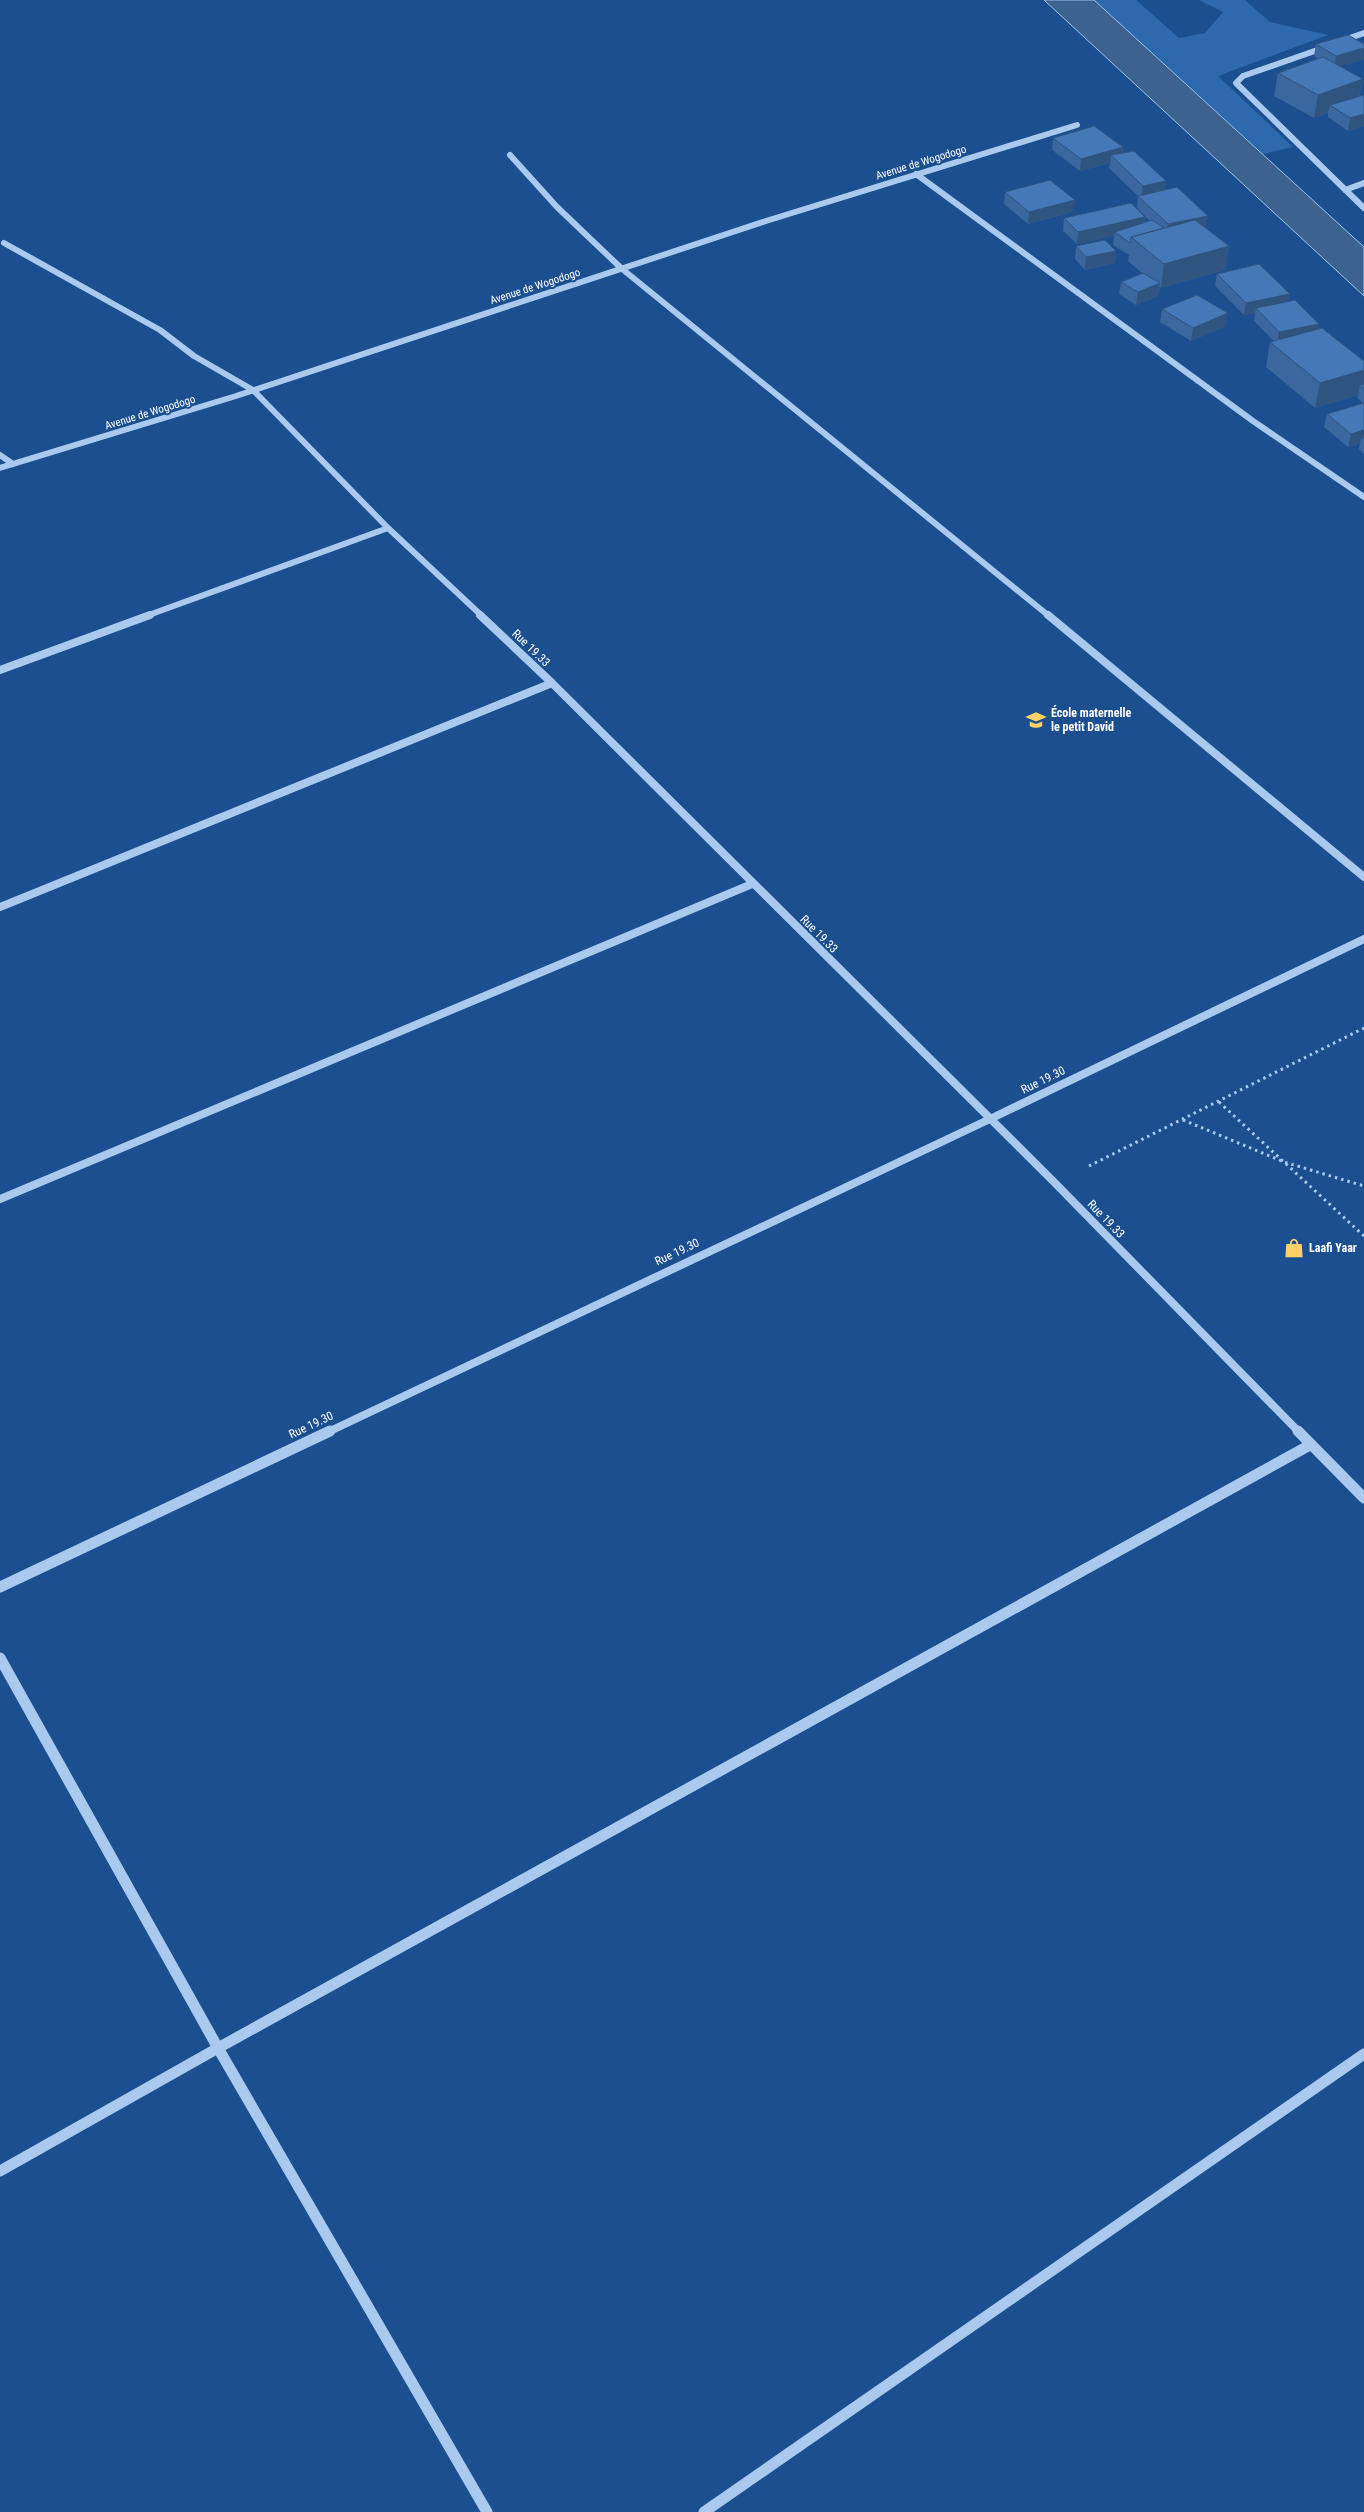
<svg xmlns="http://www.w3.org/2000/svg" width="1364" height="2512" viewBox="0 0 1364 2512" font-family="'Roboto Condensed',sans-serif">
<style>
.green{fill:#2e69ad}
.water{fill:#3c6290;stroke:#9cc4f0}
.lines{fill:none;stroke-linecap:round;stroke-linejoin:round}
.path{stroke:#a9c9ee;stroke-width:3;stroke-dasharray:2.5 4;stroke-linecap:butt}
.minor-far2{stroke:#a9c9ee;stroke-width:6}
.minor-far1{stroke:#a9c9ee;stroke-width:8}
.minor{stroke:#a9c9ee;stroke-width:11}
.wall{fill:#3a679d}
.shaded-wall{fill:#305480}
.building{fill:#4478b7;stroke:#305480}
.labels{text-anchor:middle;stroke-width:4;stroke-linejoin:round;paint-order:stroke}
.far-street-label{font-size:11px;fill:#fff;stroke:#1b4f8f}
.street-label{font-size:12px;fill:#fff;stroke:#1b4f8f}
.poi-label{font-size:12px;font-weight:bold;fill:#fff;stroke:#1b4f8f;text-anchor:start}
</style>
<rect width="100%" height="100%" fill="#1b4f8f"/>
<path class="green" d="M1094 0H1136L1179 38 1205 33 1223 12 1199 0H1245L1270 22 1328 35 1218 76 1293 147 1263 154Z"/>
<path class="water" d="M1044 0H1094L1364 247V296Z"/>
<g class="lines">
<path class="path" d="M1219 1102 1364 1236
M1183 1120 1284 1162 1364 1186
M1089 1166 1364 1028"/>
<path class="minor-far2" d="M1341 41 1364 33
M1326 47 1243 76 1236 83 1364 208
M510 155 557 207 621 268 1049 616
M916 174 1253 421 1364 497
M1345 190 1364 183
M4 243 160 330 194 356 253 390 388 528 482 616
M0 455 13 464
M0 468 236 396 766 221 1077 125
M146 616 388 528"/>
<path class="minor-far1" d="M480 615 552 683 1055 1183 1299 1432
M1048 615 1364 877
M0 670 150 615
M0 907 552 683
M0 1199 752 884
M328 1432 990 1119 1364 939"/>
<path class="minor" d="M1298 1431 1364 1498
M0 1587 330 1431
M0 1658 218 2048 487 2512
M0 2171 218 2048 1310 1445
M704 2512 1364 2054"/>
</g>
<path class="wall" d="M1348 35 1340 67 1363 79 1360 96 1364 95V126L1348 131 1328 117V113L1314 118 1274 96 1278 73 1319 59 1314 56 1316 44Z
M1053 138 1123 147V153L1165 190 1206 228 1229 246 1225 270 1161 288 1160 287 1158 296 1136 305 1119 294 1121 282 1142 273 1128 261 1129 255 1113 245 1114 236 1077 244 1063 231 1064 218 1145 217V223L1150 221 1137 208 1138 196 1109 168 1110 163 1080 171 1052 150Z
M1005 192 1073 212 1028 224 1004 204Z
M1076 246 1116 251 1115 263 1085 270 1075 259Z
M1217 274 1288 302 1318 329 1364 361V454L1359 449 1360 443 1348 447 1324 427 1327 414 1363 403 1357 398 1358 395 1315 408 1266 367 1270 342 1274 341 1254 321 1255 313 1244 315 1215 286Z
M1162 309 1226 326 1191 341 1160 322Z"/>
<path class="shaded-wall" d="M1364 48V60L1334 68 1336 56Z
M1363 79 1358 102 1330 105 1328 113 1314 118 1318 95Z
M1364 114V126L1348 131 1350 118Z
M1123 147 1122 160 1111 155 1110 163 1080 171 1081 159Z
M1166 181 1165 193 1141 198 1143 186Z
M1075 200 1073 212 1028 224 1029 212Z
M1208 216 1206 228 1167 231 1168 224Z
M1145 217 1144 229 1115 232 1114 236 1077 244 1078 232Z
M1229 246 1225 270 1161 288 1164 264Z
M1116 251 1115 263 1085 270 1086 257Z
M1160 283 1158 296 1136 305 1138 292Z
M1290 294 1288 306 1256 308 1255 313 1244 315 1246 303Z
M1228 313 1226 326 1191 341 1193 328Z
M1319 324 1317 337 1277 345 1279 332Z
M1364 370V389L1360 385 1358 395 1315 408 1320 383Z
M1364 430V439L1362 437 1360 443 1348 447 1351 434Z"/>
<path class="building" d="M1348 35 1364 44V48L1336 56 1316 44Z
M1323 57 1363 79 1318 95 1278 73Z
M1364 95V114L1350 118 1330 105Z
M1094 126 1123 147 1081 159 1053 138Z
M1134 151 1166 181 1143 186 1111 155Z
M1050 180 1075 200 1029 212 1005 192Z
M1177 187 1208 216 1168 224 1138 196Z
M1131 203 1145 217 1078 232 1064 218Z
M1152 220 1164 228 1131 237 1130 243 1115 232Z
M1195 220 1229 246 1164 264 1131 237Z
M1105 240 1116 251 1086 257 1076 246Z
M1259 264 1290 294 1246 303 1217 274Z
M1143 273 1160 283 1138 292 1121 282Z
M1197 295 1228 313 1193 328 1162 309Z
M1295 300 1319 324 1279 332 1256 308Z
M1322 328 1364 361V370L1320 383 1270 342Z
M1364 384V389L1360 385Z
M1364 403V430L1351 434 1327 414Z"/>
<defs>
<symbol id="school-bare" viewBox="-9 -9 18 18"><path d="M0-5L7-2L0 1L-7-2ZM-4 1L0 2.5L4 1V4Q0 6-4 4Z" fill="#ffd166" stroke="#1b4f8f" stroke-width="2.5" paint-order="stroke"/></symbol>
<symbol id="shop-bare" viewBox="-9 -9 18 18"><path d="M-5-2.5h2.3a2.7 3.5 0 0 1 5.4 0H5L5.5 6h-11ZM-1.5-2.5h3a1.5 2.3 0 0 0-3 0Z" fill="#ffd166" stroke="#1b4f8f" stroke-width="2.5" paint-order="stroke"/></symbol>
</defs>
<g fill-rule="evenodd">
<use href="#school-bare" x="1022" y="706" width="28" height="28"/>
<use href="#shop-bare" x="1280" y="1234" width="28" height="28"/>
</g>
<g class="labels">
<g class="far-street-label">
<text transform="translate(921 162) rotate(-17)" y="4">Avenue de Wogodogo</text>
<text transform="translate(535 286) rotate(-18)" y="4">Avenue de Wogodogo</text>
<text transform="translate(150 412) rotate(-17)" y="4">Avenue de Wogodogo</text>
</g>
<g class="street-label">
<text transform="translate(531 648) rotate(44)" y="4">Rue 19.33</text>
<text transform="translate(819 934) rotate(45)" y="4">Rue 19.33</text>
<text transform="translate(1043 1080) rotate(-26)" y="4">Rue 19.30</text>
<text transform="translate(1106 1219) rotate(46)" y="4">Rue 19.33</text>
<text transform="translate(677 1252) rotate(-25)" y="4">Rue 19.30</text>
<text transform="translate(311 1425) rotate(-25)" y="4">Rue 19.30</text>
</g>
<g class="poi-label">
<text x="1051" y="717">École maternelle<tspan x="1051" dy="14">le petit David</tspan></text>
<text x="1309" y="1252">Laafi Yaar</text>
</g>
</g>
</svg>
